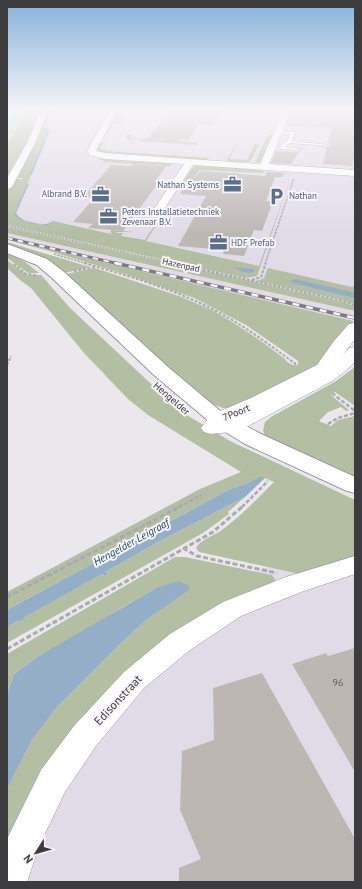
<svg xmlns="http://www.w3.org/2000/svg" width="362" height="889" viewBox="0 0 362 889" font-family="'PT Sans',sans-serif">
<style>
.built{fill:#e1dbe8}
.green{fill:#b4bea3}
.water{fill:#95aec7}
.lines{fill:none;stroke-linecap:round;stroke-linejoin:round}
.stream{stroke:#95aec7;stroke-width:2}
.building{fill:#bdb7b4}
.service-casing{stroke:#9b989d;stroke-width:1}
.minor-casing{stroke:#9b989d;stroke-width:1}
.tertiary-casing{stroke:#9b989d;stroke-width:1}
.secondary-casing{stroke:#9b989d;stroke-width:2}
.motorway-casing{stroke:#c4c4c5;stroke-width:2}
.path-far3{stroke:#aba9ad;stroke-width:1.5;stroke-dasharray:2.5 1;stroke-linecap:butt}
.path-far2{stroke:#aba9ad;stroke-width:2;stroke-dasharray:3 1.5;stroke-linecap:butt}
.path-far1{stroke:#aba9ad;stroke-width:2.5;stroke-dasharray:4 2;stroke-linecap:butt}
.path{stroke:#aba9ad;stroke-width:3;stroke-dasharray:5 2.5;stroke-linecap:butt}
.service{fill:#fff;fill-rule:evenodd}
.minor{fill:#fff;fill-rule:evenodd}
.tertiary{fill:#fff;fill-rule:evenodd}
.secondary{fill:#fff;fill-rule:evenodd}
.motorway{fill:#9bebbb;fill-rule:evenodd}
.rail-far1-casing{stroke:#7e7c80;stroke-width:3}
.rail-casing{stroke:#7e7c80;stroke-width:3.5}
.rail-far1{stroke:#f7f4fa;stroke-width:2;stroke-dasharray:5.5;stroke-linecap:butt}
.rail{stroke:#f7f4fa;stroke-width:2.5;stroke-dasharray:7;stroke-linecap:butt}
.labels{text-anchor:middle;stroke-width:4;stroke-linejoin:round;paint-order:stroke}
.far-service-label{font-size:9px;fill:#4e5e75;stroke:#f7f4fa;text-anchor:start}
.far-street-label{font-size:9px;fill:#3c3b3d;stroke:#f7f4fa}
.street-label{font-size:10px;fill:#3c3b3d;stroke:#f7f4fa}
.near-number-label{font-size:10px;fill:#5c5a5b}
.water-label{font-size:11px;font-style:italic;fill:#20496c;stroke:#f7f4fa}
.near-street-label{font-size:12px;fill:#3c3b3d;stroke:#f7f4fa}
</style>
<rect width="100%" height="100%" fill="#eae7ed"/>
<path class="built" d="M51 109H355V319L353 321 7 240V228L10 229 49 131 42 129Z
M355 515V882H7V773L191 601 335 537Z"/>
<path class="green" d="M29 109H43L32 136 7 184V143Z
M46 109H51L43 128 49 130 16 213C19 222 36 223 44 225L53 221 111 234 112 233 110 232 112 230 134 232H117L116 233H123L121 236 145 240 160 217 153 216 164 213 146 241 259 266 292 174 257 276 245 278 7 225V193L14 179H23V178H15Z
M117 109H123L119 114H126L121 119 129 120 112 125 105 137H102Z
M128 134H133L130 138 165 140 167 138 179 139 178 141 198 143 197 145 139 141V139L129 140 125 137Z
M270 134 274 135 263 163 255 162 267 137Z
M100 142H103L100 148 107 151 211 158 201 161 187 160 188 158 185 160 105 154 95 151Z
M255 144 259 145 250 162H243L247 163C240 164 233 163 227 160L235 146H242H236L229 159 247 160Z
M106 157 167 161 171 163H164L171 164 169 166 103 162 104 160H97Z
M196 165 263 170H264L263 173 199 170 194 178H189L183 188H179L192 168Z
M7 227 343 302 355 307V311L7 233Z
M7 240 39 247 353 321 322 361 305 377 233 408H223L206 402 61 275 95 268 179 296 212 310 234 323 261 341 285 359 287 362 293 365H298V361L246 325 194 298 128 275 53 252Z
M7 242 90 267 60 274 7 244Z
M7 253 25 262 39 273H28L7 258Z
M7 260 27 275H41L70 308 180 411 230 441 355 500V559L300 574 199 552 196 548C199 541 212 536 219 532 239 518 256 500 274 482L260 476 248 483 230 489 7 610V592L200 489 241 472 148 415 128 399 84 353 31 288 20 280 7 268Z
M268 268 352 287 355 286V305L343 300 257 281 264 278Z
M355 367V406L335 392 332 393 331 395 349 410 346 411 341 407 328 412 319 421 331 426 338 420 355 416V482L266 437 263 431 265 422 271 417 336 381Z
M245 497 228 512 229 514 203 533 7 643V627L19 620 21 622 24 620 22 618 102 574 104 576 105 572 160 541Z
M175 557H185L272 575 275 579V581L187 628 7 859V789L32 740 58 706 122 642 146 620 188 590 156 588 121 608 78 635 39 656 14 674 7 695V654Z"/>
<path class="water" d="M27 184H29L16 213C21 223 39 225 48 224L49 226 229 267 253 269 255 271C247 275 242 271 234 268L22 220 15 216V213Z
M295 279 352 292 355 293V298L292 283 288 281Z
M260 476 265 478 245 497 160 541 105 572 107 574 104 576 102 574 23 618 24 620 20 622 19 620 7 627V610L230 489 248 483Z
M179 581 189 586V590L146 620 122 642 58 706 32 740 7 789V695L14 674 39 656 156 588Z"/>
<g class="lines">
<path class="stream" d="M45 125 51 109
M31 174 49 130 43 128"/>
</g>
<path class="building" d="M173 109H224L213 125 199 124 189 139H147Z
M293 109H355V150L352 166 323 164 327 147 333 145 328 143 332 128 287 126Z
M276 151 299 152 291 164 271 163Z
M132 164 166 166 155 182H159L123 231 88 228 93 224 73 222 94 198 83 197 111 165 131 166Z
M200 171 230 173H239V174L265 176 267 172 285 173 282 177H275L266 201H273L262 231 254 230 244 256 223 254 224 250 178 246 206 196 180 194 190 178H195Z
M355 648V772L292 664 326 653 328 656Z
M262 673 355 839V882H179V868L201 859 180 810 182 751 214 740 213 688Z"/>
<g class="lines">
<defs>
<path id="service" d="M276 131 295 132 292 141 332 145 330 146 290 143 285 147 301 149 299 150 280 149 282 144 287 141 290 134 278 133Z"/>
<path id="minor" d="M41 109H49L35 143 12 187 7 190V178L27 143Z
M110 109H118L96 151 105 153 260 164 284 109H292L269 164 355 170V176L193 165 161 214H153L152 212 184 164 105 159 89 155 88 150Z"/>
<path id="tertiary" d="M355 323V339L343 354 349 348 355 347V362L343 373 332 381 239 431 211 434 204 432 201 428 211 415 251 398 317 365 334 341 349 324Z
M355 556V574L304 591 241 616 190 650 144 688 96 746 65 792 39 846 27 882H7V839L41 770 74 726 124 672 170 634 223 602 286 577Z"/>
<path id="secondary" d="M7 244 47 259 64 272 168 367 225 415 261 434 355 477V493L347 491 245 444 211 423 154 375 52 278 37 265 7 253Z"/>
<path id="motorway" d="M17 109H27L11 133 7 134V123Z"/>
</defs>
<use href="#service" class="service-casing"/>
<use href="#minor" class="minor-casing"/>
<use href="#tertiary" class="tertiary-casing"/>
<use href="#secondary" class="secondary-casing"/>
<use href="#motorway" class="motorway-casing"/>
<path class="path-far3" d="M7 226 176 264
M54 254 88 264
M265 264 294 178"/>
<path class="path-far2" d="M84 263C129 276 174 289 216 311 245 326 271 346 297 365
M172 263 343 301 355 306
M14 264 26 274 37 275
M74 271 95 267
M252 280 261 277 266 263
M7 365 11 356"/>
<path class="path-far1" d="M332 393 355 411
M328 424 338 418 355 413
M179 507 201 495
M242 507 268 481"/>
<path class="path" d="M183 548 197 556 277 573
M7 597 181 506
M7 649 213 532 243 506"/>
<use href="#service" class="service"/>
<use href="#minor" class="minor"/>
<use href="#tertiary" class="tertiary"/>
<use href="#secondary" class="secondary"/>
<use href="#motorway" class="motorway"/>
<defs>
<path id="rail-far1" d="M7 238 119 264"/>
<path id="rail" d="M115 263 355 318"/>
</defs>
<use href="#rail-far1" class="rail-far1-casing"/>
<use href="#rail" class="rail-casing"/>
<use href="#rail-far1" class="rail-far1"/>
<use href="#rail" class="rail"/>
</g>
<linearGradient id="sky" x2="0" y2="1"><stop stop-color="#87b2db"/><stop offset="0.47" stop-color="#f6f4f7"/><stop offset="1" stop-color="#f6f4f7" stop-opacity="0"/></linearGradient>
<rect width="362" height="234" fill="url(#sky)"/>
<defs>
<symbol id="office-bare" viewBox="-9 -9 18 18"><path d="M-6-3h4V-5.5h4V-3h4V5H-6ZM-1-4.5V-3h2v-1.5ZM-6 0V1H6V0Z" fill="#5c6f8a" stroke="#f7f4fa" stroke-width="2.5" paint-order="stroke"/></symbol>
<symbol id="parking-bare" viewBox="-9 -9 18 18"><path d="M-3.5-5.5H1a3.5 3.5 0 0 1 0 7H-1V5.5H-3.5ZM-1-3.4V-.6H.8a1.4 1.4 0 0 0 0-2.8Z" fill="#5c6f8a" stroke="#f7f4fa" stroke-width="2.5" paint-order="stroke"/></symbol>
</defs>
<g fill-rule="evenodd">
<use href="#office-bare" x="220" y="172" width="25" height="25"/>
<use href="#office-bare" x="88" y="182" width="25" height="25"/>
<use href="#parking-bare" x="264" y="184" width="25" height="25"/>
<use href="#office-bare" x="96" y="204" width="25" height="25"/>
<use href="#office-bare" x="206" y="230" width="25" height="25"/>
</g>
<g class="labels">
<g class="far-service-label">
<text x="219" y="188" text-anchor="end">Nathan Systems</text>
<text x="87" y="197" text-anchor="end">Albrand B.V.</text>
<text x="289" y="199">Nathan</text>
<text x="122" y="215">Peters Installatietechniek<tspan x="122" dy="10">Zevenaar B.V.</tspan></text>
<text x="231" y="246">HDF Prefab</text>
</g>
<g class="far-street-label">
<text transform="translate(181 265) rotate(13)" y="3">Hazenpad</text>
</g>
<g class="street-label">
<text transform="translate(172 398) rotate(41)" y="4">Hengelder</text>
<text transform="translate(236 412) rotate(-23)" y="4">7Poort</text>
</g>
<g class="near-number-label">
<text x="338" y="686">96</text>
</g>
<g class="water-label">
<text transform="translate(131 542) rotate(-29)" y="4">Hengelder Leigraaf</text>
</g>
<g class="near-street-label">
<text transform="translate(118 700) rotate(-47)" y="4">Edisonstraat</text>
</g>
</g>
<rect width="362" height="889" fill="none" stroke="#3c3b3d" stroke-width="16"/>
<g transform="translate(36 853) rotate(233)" stroke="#f7f4fa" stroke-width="3" paint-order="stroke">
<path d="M0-3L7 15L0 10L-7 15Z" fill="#3c3b3d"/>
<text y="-6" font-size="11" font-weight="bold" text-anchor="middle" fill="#3c3b3d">N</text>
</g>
</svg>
